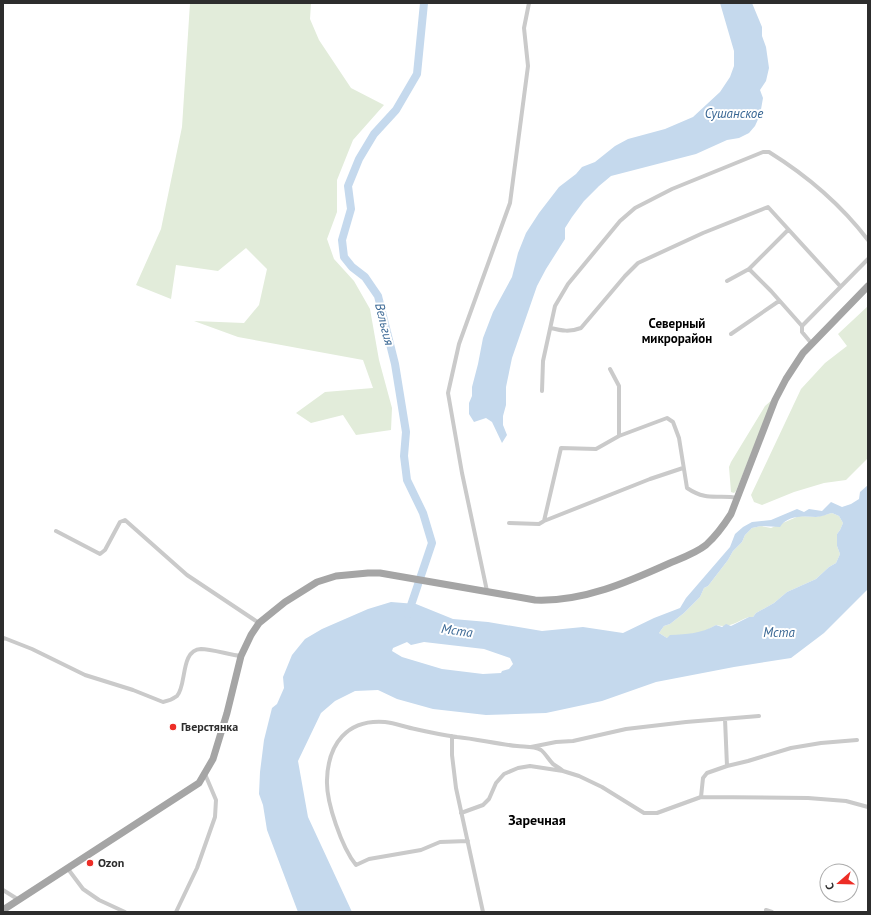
<svg xmlns="http://www.w3.org/2000/svg" width="871" height="915" viewBox="0 0 871 915" font-family="'PT Sans',sans-serif">
<style>
.green{fill:#e2ecda}
.water{fill:#c5d9ed;fill-rule:evenodd}
.lines{fill:none;stroke-linecap:round;stroke-linejoin:round}
.river{stroke:#c5d9ed;stroke-width:8}
.minor{stroke:#cacaca;stroke-width:4}
.primary{stroke:#a5a5a5;stroke-width:7}
.poi-dot{fill:#ed2d26;stroke:#fff;stroke-width:1.5}
.labels{text-anchor:middle;stroke-width:4;stroke-linejoin:round;paint-order:stroke}
.poi-label{font-size:12px;font-weight:bold;fill:#2d2d2d;stroke:#fff;text-anchor:start}
.water-label{font-size:13px;font-style:italic;fill:#386693;stroke:#fff}
.neighbourhood-label{font-size:13px;font-weight:bold;fill:#000;stroke:#fff}
.quarter-label{font-size:14px;font-weight:bold;fill:#000;stroke:#fff}
</style>
<rect width="100%" height="100%" fill="#fff"/>
<path class="green" d="M190 3H311L310 19 319 40 351 88 384 105 353 140 337 180V212L327 239 334 259 354 281 370 309 379 360 392 408 391 430 356 435 343 415 311 423 296 413 325 392 373 388 363 360 238 337 194 321 244 323 259 305 267 269 246 248 218 271 176 265 171 299 136 285 161 229 182 127Z
M868 306V458L846 480 824 483 794 492 762 505 754 502 751 495 801 389 825 363 847 346 838 334Z
M773 399 736 491 734 493 731 492 729 467 731 462 765 406Z
M832 513 839 516 843 523 840 530 837 534V546L840 554 836 563 829 567 816 579 787 592 774 603 756 613 753 617H749C737 621 730 629 716 625L705 631 697 633 667 638 659 633 664 626 670 624 684 613 700 597 704 588 708 586 728 560 733 551 742 542 745 535 752 528 761 526 771 528 799 516 816 517Z"/>
<path class="water" d="M720 3H752L762 27V36L766 47 769 68 766 81 760 90 763 98 760 115 755 126 749 133 739 138 727 140 696 154 611 176 599 186 584 201 572 217 565 228V239L546 269 537 286 512 358 506 387V405L503 416V425L507 435 502 443 492 422 486 418 474 422 469 414V403L472 396V387L478 364 483 338 493 312 512 277 518 253 526 233 539 213 559 187 576 174 582 167 595 162 615 146 628 139 665 129 693 117 720 92 730 77 734 66V51Z
M868 485V589L824 633 791 658 734 667 656 682 602 701 546 713 486 715 433 709 397 699 378 690 355 691 335 701 321 713 298 761 308 817 352 912H298L267 830 263 805 259 794 260 772 264 740 272 708 277 704 284 688 283 677 292 655 305 639 322 629 368 609 391 602 416 604 453 619 488 622 542 631 583 627 623 633 654 618 680 608 686 598 730 547 735 534 743 527 752 522 771 520 797 509 804 512 809 509 822 511 831 502 842 507 851 504 859 499 860 492ZM832 513 839 516 843 523 840 530 837 534V546L840 554 836 563 829 567 816 579 787 592 774 603 756 613 753 617H749L731 626 726 624 722 627 716 625C700 634 688 634 670 635L667 638 659 633 664 626 670 624 684 613 700 597 704 588 708 586 728 560 733 551 742 542 745 535 752 528 761 526 780 527C787 515 804 516 816 517 821 517 827 514 832 513ZM407 642 411 645 424 642 484 649 510 658 513 664 509 669 502 671 501 673 483 674 442 669 402 657 392 651 393 648Z"/>
<g class="lines">
<path class="river" d="M408 614 432 543 423 513 407 480 404 456 406 432 395 364 378 296 365 277 352 267 344 257 342 240 351 209 348 186 359 159 374 134 396 110 417 74 424 3"/>
<path class="minor" d="M749 269 771 291 802 326
M727 281 749 269 788 230
M551 328C562 331 570 332 581 328L625 276 638 263 703 233 768 207 840 286
M731 334 779 301
M812 344 802 332V326L868 259
M542 391 543 361 555 306 568 284 620 221 635 208 672 189 763 152H769C806 175 842 206 868 240
M619 436 667 418 673 422 679 438 687 488C708 502 717 494 738 498
M544 521 561 448 596 449 619 436V386L610 369
M509 523 539 524 544 521 650 479 683 468
M56 531 100 554 105 550 120 522 125 520 187 575 259 623
M487 591 462 473 448 393 459 344 510 203 528 66 524 28 529 3
M3 639 4 638 32 649 85 675 133 690 163 702C168 701 173 699 177 696 187 685 180 650 201 649 212 649 230 655 241 656
M725 719 727 766
M452 736V755L456 788 483 912
M531 747 556 742 573 741 626 729 686 722 759 716
M701 797 703 778 707 773 727 766 748 761 791 748 821 743 857 740
M461 813 483 805 489 799 496 783 504 774 518 768 530 766 563 771 579 776 602 787 644 813H657L701 797 808 798 846 801 868 807
M468 841 440 842 421 850 369 859 356 865C342 848 326 802 327 780 328 744 347 719 385 722 395 723 405 727 415 729 428 732 443 735 457 737 477 739 497 744 517 746 524 747 534 746 541 750 545 753 549 760 553 764 556 766 560 768 563 771
M68 869 83 889 99 900 125 912
M3 890 19 900
M766 910 772 912
M176 912 197 868 215 817 216 800 205 774"/>
<path class="primary" d="M3 910 199 783 213 759 227 713 241 656 251 635 259 623 285 602 317 582 336 576 368 573H380L535 600C583 602 628 582 670 563 682 558 696 553 706 545 716 536 724 525 731 514L775 400 786 379 803 353 868 286"/>
</g>
<g class="poi-dot">
<circle cx="173" cy="727" r="4"/>
<circle cx="90" cy="863" r="4"/>
</g>
<g class="labels">
<g class="poi-label">
<text x="181" y="731">Гверстянка</text>
<text x="98" y="867">Ozon</text>
</g>
<g class="water-label">
<text x="734" y="118">Сушанское</text>
<text transform="translate(385 324) rotate(76)" y="5">Вельгия</text>
<text transform="translate(457 630) rotate(8)" y="5">Мста</text>
<text x="779" y="637">Мста</text>
</g>
<g class="neighbourhood-label">
<text x="677" y="328">Северный<tspan x="677" dy="15">микрорайон</tspan></text>
</g>
<g class="quarter-label">
<text x="537" y="825">Заречная</text>
</g>
</g>
<rect width="871" height="915" fill="none" stroke="#2d2d2d" stroke-width="8"/>
<g transform="translate(839 883) rotate(250)"><circle r="19" fill="#ffffff" stroke="#ababab"/>
<path d="M0-3L7 15L0 10L-7 15Z" fill="#ed2d26"/>
<text y="-6" font-size="11" font-weight="bold" text-anchor="middle" fill="#2d2d2d">С</text>
</g>
</svg>
